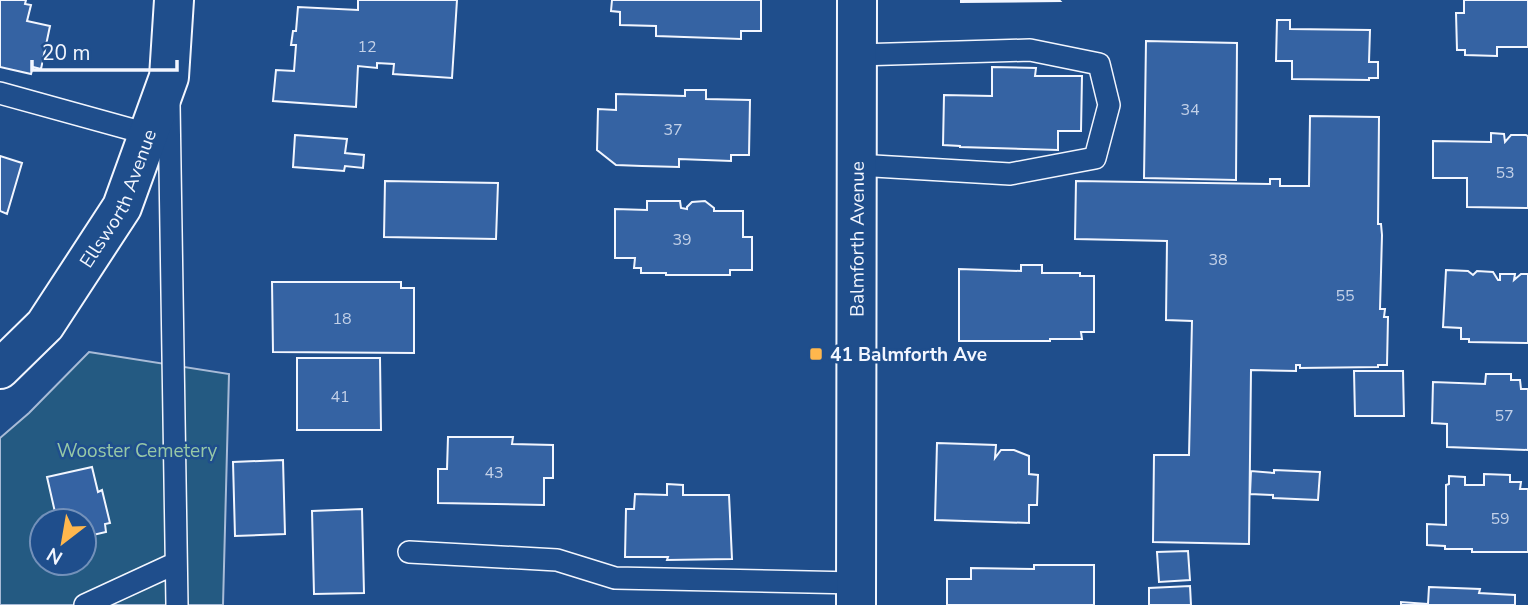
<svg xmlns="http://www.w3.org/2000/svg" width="1528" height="605" viewBox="0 0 1528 605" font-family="'Nunito Sans',sans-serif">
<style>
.green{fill:#245a82;stroke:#a8bbd7;stroke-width:2;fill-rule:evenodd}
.building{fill:#3563a3;stroke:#f2f6ff;stroke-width:2}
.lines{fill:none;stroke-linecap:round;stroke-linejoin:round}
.lane-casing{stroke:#f2f6ff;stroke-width:24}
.street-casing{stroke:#f2f6ff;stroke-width:42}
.secondary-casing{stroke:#f2f6ff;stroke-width:42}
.lane{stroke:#1f4e8c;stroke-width:21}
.street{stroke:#1f4e8c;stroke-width:38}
.secondary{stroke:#1f4e8c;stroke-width:38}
.poi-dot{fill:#ffb74d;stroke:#1f4e8c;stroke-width:2.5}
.labels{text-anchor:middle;stroke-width:5;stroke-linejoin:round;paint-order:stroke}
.number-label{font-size:16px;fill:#c3d1e8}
.street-label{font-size:19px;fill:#f2f6ff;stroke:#1f4e8c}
.poi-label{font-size:19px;font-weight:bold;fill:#f2f6ff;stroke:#1f4e8c;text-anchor:start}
.park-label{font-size:19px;fill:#97c8a6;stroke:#1f4e8c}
</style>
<rect width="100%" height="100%" fill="#1f4e8c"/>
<path class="green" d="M89 352 229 374 223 605H0V438L29 413ZM42 521H84V563H42Z"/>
<path class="building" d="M0 0H26L25 4 31 5 27 21 50 26 41 69 33 67 31 74 0 67Z
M358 0H457L452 78 393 74 394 64 377 63V68L358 66 356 107 273 101 276 70 294 71 296 45H291L293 31H296L298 7 358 10Z
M612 0H761V31H741V39L656 36V26L620 25V12L611 11Z
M961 0H1059L1060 1 961 2Z
M1464 0H1528V47H1497V56L1465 55V50H1457L1456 13H1464Z
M1277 20H1290V29L1370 30 1369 62H1378V78H1369V80L1292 79V61H1276Z
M1146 41 1237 43 1236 180 1144 178Z
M992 67 1036 68 1035 76H1082L1081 131H1058V150L960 147V146L943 145 944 95 992 96Z
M685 90H706V99L750 100 749 155H731V161L679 159V167L642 166 616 165 597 150 598 109 616 110V94L685 96Z
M1310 116 1379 117 1378 224H1381L1382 235 1380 309H1385L1384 317H1388L1387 365H1378V367L1300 368V365H1296V371L1251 370 1249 544 1153 542 1154 455H1189L1192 321 1166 320 1167 241 1075 239 1076 181 1270 184V179H1280V186H1309Z
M1491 133 1504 134 1505 142 1511 135H1526L1528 136V208L1467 207V178H1433V141L1491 142Z
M295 135 347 139 345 153 364 155 363 168 345 166 344 171 293 167Z
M0 156 22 163 7 214 0 211Z
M385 181 498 183 496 239 384 237Z
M647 201H680L681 208 687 209V207L692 202 705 201 714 208V211H743V237H752V270H730V275H666V273H641V268H634L635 258H615V209L647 210Z
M1021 265H1042V273H1080V276H1094V332H1081L1082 339H1050V341H959V269L1021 271Z
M1446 270 1468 271 1473 275 1477 271 1493 272 1498 280H1500V274H1515L1514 280 1521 274H1528V343L1469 342V339H1461V328L1443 327Z
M272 282H401V288H414V353L273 352Z
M297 358H380L381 430H297Z
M1354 371H1403L1404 416H1355Z
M1486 374H1511V380H1520L1521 389H1528V450L1447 447V424L1432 423 1433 382 1485 384Z
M448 437H513L512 444 553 445V478H544V505L438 503V469H447Z
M937 443 996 445 995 458 1001 450H1014L1029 456V474L1038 475 1037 505H1029V523L935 520Z
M283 460 285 534 235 536 233 462Z
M92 467 98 492 102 490 110 523 105 524 106 532 84 537V521H57L47 477Z
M1274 470 1320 472 1318 500 1273 498V495L1250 494 1251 471 1274 473Z
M1484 474 1510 475V482H1521L1520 489H1528V552H1472V549H1445V546L1427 545V524L1446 525V485L1449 484V476L1465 477V485H1484Z
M667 484 683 485V495H729L732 559 667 560 668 557H625L626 509H634L635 494 667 495Z
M362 509 364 593 314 594 312 511Z
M1188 551 1190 580 1159 582 1157 552Z
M1034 565H1094V605H947V579H971V568L1034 569Z
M1190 586 1191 605H1149V588Z
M1429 587 1480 589 1479 593 1515 595V605H1401V602L1428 604Z"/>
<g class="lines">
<defs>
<path id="lane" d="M0 93 148 134
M169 104 177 605
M857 165 1010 174 1095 158 1109 105 1099 64 1030 50 857 55
M409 552 557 560 615 578 856 583
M85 605 176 563"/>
<g id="street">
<path id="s1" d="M0 369 45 325 122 207 169 77 174 0"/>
</g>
<g id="secondary">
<path id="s2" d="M856 605 857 0"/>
</g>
</defs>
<use href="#lane" class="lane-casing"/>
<use href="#street" class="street-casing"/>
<use href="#secondary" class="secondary-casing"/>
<use href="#lane" class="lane"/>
<use href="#street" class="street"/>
<use href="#secondary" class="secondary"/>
</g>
<rect class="poi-dot" x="809" y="347" width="14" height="14" rx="3.5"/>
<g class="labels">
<g class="number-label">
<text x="367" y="52">12</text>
<text x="1190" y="115">34</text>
<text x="673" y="135">37</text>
<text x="1505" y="178">53</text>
<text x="682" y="245">39</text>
<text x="1218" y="265">38</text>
<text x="1345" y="301">55</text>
<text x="342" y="324">18</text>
<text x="340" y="402">41</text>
<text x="1504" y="421">57</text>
<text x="494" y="478">43</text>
<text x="1500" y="524">59</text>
</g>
<g class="street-label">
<text dy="7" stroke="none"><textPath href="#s1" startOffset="210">Ellsworth Avenue</textPath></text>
<text dy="7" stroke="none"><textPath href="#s2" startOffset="366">Balmforth Avenue</textPath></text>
</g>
<g class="poi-label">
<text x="830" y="361">41 Balmforth Ave</text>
</g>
<g class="park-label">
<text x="137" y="457">Wooster Cemetery</text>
</g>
</g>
<g transform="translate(63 542) rotate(211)"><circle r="33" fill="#1f4e8c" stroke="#7391ba" stroke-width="2"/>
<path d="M0-5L12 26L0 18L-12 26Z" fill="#ffb74d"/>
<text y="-10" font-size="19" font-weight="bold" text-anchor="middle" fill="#f2f6ff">N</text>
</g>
<path d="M32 60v10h145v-10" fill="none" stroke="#f2f6ff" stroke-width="3.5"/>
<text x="42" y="60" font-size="21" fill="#f2f6ff" stroke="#1f4e8c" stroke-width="5" paint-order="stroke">20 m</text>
</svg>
